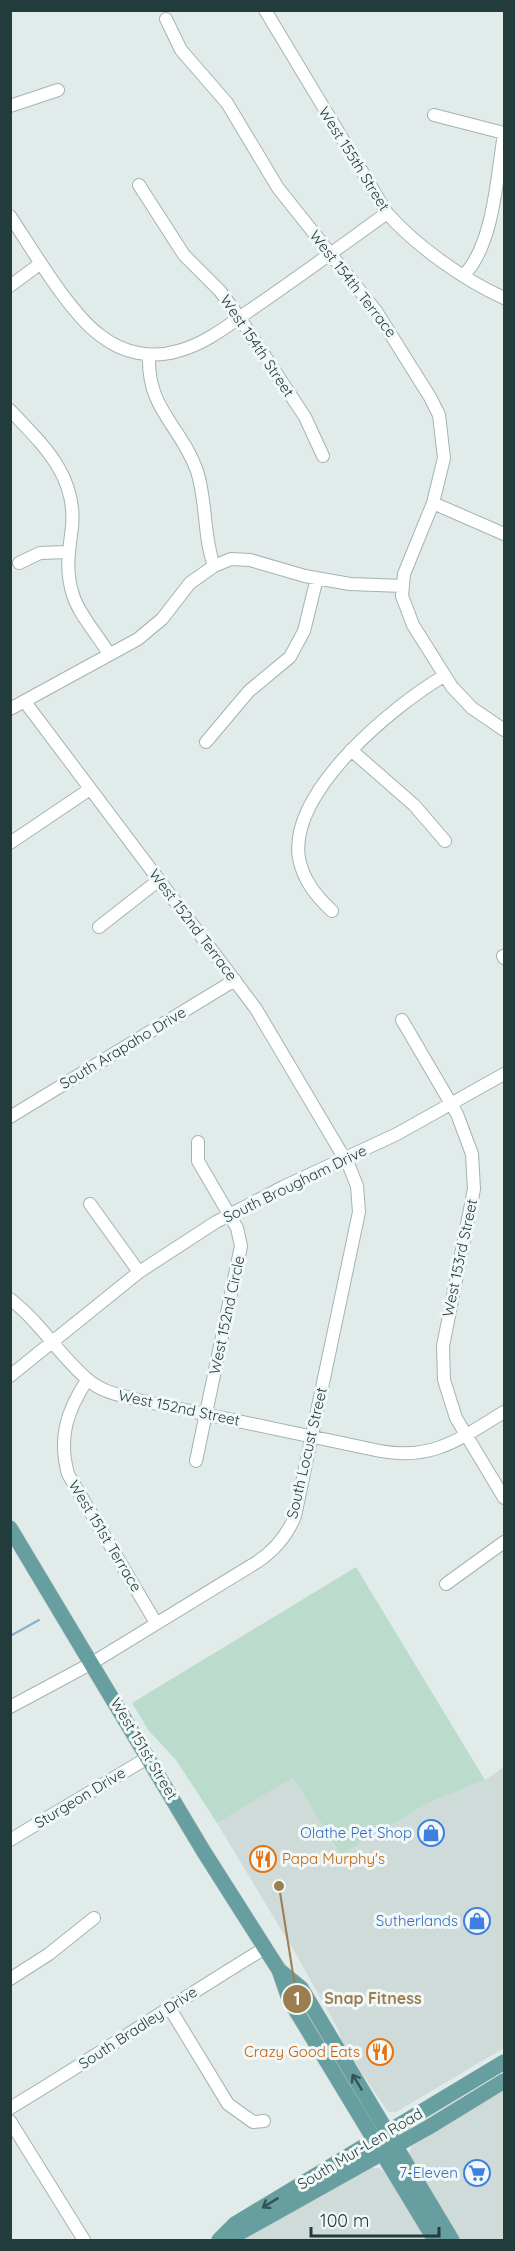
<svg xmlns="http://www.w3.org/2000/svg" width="515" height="2251" viewBox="0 0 515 2251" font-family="Quicksand,sans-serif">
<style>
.built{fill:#cfdbd9}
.green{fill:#bbdccd}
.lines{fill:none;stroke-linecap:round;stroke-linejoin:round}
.stream{stroke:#8ab2cf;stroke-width:2}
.minor-casing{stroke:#a4b3b2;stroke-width:14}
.major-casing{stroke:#c1c8c8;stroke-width:16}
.minor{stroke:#fff;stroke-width:12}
.major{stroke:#679fa0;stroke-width:15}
.oneway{stroke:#355}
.labels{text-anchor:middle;stroke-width:6;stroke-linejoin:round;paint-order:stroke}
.street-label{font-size:15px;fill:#223c3c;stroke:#f2f8f7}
.shop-label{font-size:15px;fill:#366cbe;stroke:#f2f8f7;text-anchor:end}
.food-label{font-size:15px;fill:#c56008;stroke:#f2f8f7;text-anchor:start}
.leader{fill:none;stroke:#9c7d4f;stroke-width:2}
.callout-dot{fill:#9c7d4f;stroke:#f2f8f7;stroke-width:2}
.mark-label{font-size:18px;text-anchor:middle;font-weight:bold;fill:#fff}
.callout-label{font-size:16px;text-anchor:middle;font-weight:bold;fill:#9c7d4f;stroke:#f2f8f7;stroke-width:6;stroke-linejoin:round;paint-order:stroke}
</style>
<rect width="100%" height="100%" fill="#e1ebea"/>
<path class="built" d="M504 1767V2048L396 2112H388L343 2044 338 2029 297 1956 217 1823 293 1778 341 1855 428 1803 485 1780Z
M504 2090V2240H461L409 2155 411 2147Z
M369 2168H379L387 2174 428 2240H243Z"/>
<path class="green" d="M356 1567 485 1780 428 1803 341 1855 293 1778 217 1823 176 1760 149 1731 132 1703Z"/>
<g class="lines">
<path class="stream" d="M10 1636 39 1620"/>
<defs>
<path id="minor" d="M265 10 387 213C416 246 464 280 504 298
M166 19 181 50 227 103 278 188 376 311 430 397 439 415 444 458 433 503 404 574 402 596 413 625 452 687 472 708 504 730
M10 106 58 90
M434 115 504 133
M139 185 184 255 220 291 239 317 305 417 323 456
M10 216C32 249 70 314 101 336 123 353 151 359 178 351 205 344 227 326 249 311 296 279 341 246 387 213
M464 275C494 244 497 175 504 134
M10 286 41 263
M149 355C147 410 180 424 197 471 207 502 203 535 214 566
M10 410C42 444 77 475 72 527 69 552 65 570 73 595 79 615 98 635 109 654
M433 503 504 534
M19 563 40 553 67 552
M10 709 138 639 162 619 190 583 214 566 231 559 250 560 305 576 350 584 403 586
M206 742 249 691 290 657 304 631 317 578
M351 750 414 805 445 841
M10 843 90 789
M332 911C316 896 303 880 299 858 288 792 394 705 444 676
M99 927 159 880
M503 956 504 958
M402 1020 457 1114 472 1154 474 1189 443 1346 444 1380 456 1418 504 1498
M10 1117 235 980
M90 1204 139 1272
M10 1299C40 1322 59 1355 87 1379 101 1392 120 1395 138 1400L380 1451C433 1461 461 1438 504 1412
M10 1376 139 1272 216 1222 283 1187 397 1134 504 1074
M87 1380C67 1411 58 1437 68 1474L156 1623
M196 1461 241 1246 237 1228 198 1161V1142
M446 1584 504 1542
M10 1707 92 1663 257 1562C275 1550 287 1536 295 1516L359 1212 357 1186 349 1166 256 1009 25 702
M10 1840 149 1757
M10 1979 49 1954 94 1918
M169 2007 228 2104 253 2122 264 2121
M10 2108C97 2056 179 2000 265 1948
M10 2121 84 2240"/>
<path id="major" d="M10 1528 204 1852 279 1970 289 1999 435 2240
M279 1970 301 1988 452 2240
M219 2240 235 2224 504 2062
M227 2240 429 2127 504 2081"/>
</defs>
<use href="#minor" class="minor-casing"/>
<use href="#major" class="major-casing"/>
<use href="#minor" class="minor"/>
<use href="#major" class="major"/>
</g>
<defs><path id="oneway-shaft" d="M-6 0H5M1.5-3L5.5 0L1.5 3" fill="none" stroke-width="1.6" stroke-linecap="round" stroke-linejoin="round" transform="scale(1.5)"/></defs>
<g class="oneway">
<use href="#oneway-shaft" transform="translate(357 2082) rotate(-121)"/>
<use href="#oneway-shaft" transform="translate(270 2203) rotate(149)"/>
</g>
<defs>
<symbol id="shop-ring" viewBox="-11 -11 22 22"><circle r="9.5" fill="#f2f8f7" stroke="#3f7fe0" stroke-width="1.5"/><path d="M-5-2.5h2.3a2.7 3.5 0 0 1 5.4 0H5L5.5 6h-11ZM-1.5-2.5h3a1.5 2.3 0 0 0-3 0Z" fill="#3f7fe0"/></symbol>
<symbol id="restaurant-ring" viewBox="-11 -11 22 22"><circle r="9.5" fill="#f2f8f7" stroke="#e8710a" stroke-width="1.5"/><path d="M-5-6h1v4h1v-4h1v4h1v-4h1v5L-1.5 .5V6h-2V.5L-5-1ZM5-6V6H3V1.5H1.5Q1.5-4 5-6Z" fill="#e8710a"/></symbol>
<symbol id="supermarket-ring" viewBox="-11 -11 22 22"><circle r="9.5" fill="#f2f8f7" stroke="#3f7fe0" stroke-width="1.5"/><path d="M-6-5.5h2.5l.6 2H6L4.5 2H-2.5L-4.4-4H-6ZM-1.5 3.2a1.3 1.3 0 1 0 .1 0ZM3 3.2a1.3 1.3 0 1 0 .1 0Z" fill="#3f7fe0"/></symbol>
</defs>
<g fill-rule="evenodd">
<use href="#shop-ring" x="416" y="1818" width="30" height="30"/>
<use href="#restaurant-ring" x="248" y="1844" width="30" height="30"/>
<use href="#shop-ring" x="462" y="1906" width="30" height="30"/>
<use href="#restaurant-ring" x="365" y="2037" width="30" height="30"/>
<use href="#supermarket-ring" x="462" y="2158" width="30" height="30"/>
</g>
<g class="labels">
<g class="street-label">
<text transform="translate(354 159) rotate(58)" y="5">West 155th Street</text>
<text transform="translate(353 284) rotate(52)" y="5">West 154th Terrace</text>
<text transform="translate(257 346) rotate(56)" y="5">West 154th Street</text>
<text transform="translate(193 925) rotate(53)" y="5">West 152nd Terrace</text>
<text transform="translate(123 1048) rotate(-31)" y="5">South Arapaho Drive</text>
<text transform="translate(295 1184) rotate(-26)" y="5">South Brougham Drive</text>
<text transform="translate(460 1258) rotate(-78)" y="5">West 153rd Street</text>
<text transform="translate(227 1315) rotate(-78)" y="5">West 152nd Circle</text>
<text transform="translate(179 1408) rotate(12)" y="5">West 152nd Street</text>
<text transform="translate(307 1453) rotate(-77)" y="5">South Locust Street</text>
<text transform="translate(105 1536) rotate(59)" y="5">West 151st Terrace</text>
<text transform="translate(144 1749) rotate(59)" y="5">West 151st Street</text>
<text transform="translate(80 1798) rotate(-31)" y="5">Sturgeon Drive</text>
<text transform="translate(138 2028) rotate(-33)" y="5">South Bradley Drive</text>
<text transform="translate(360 2149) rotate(-31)" y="5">South Mur-Len Road</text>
</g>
<g class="shop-label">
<text x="412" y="1838">Olathe Pet Shop</text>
<text x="458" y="1926">Sutherlands</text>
<text x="458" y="2178">7-Eleven</text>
</g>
<g class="food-label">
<text x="282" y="1864">Papa Murphy's</text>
<text x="360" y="2057" text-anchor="end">Crazy Good Eats</text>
</g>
</g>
<path class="leader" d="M279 1886L297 1999"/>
<g class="callout-dot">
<circle cx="279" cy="1886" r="6"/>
<circle cx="297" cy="1999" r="15"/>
</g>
<g class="mark-label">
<text x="297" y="2005">1</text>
</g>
<g class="callout-label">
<text x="373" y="2004">Snap Fitness</text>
</g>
<rect width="515" height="2251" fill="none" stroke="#223c3c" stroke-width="24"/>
<path d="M311 2227v9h128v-9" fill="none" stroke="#223c3c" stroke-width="3"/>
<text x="320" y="2227" font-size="18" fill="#223c3c" stroke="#f2f8f7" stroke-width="4.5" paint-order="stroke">100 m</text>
</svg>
